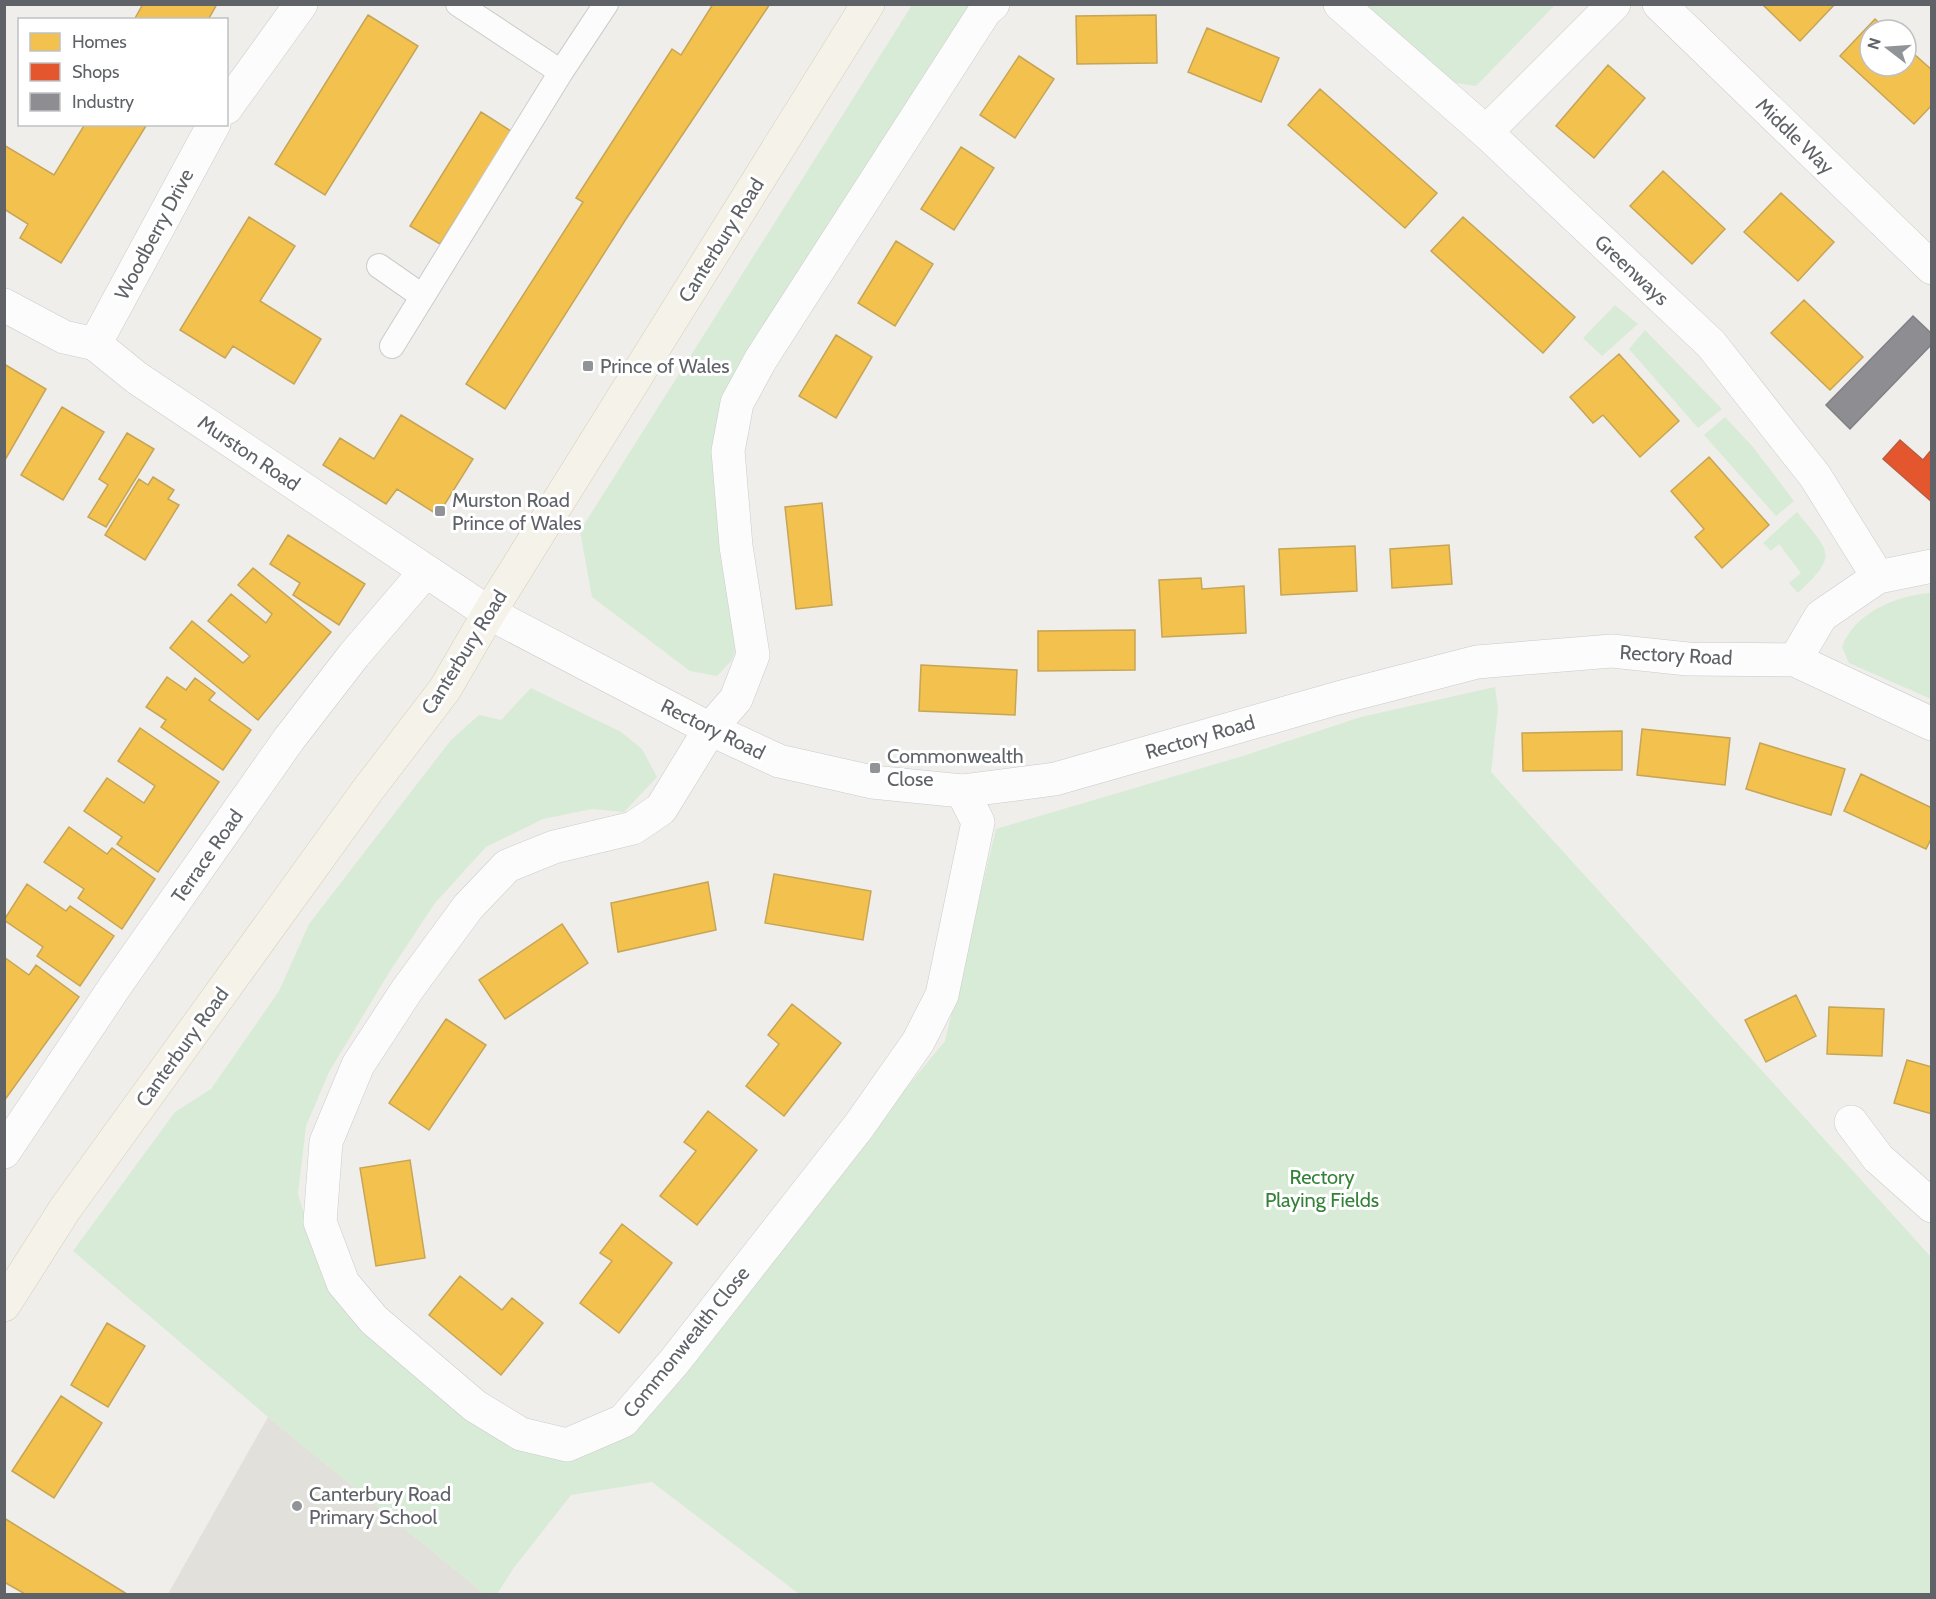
<svg xmlns="http://www.w3.org/2000/svg" width="1936" height="1599" viewBox="0 0 1936 1599" font-family="Cabin,sans-serif">
<style>
.education{fill:#e2e0da}
.green{fill:#d8ebd6}
.homes{fill:#f2c14e;stroke:#c6a556;stroke-width:1.5}
.shops{fill:#e4572e;stroke:#bc5b3f;stroke-width:1.5}
.industry{fill:#8d8d92;stroke:#7f8085;stroke-width:1.5}
.lines{fill:none;stroke-linecap:round;stroke-linejoin:round}
.lane-casing{stroke:#cbcccc;stroke-width:26}
.street-casing{stroke:#cbcccc;stroke-width:34}
.secondary-casing{stroke:#cacacb;stroke-width:34}
.primary-casing{stroke:#d7ceb8;stroke-width:34}
.lane{stroke:#fdfcfc;stroke-width:24}
.street{stroke:#fdfcfc;stroke-width:33}
.secondary{stroke:#fdfcfc;stroke-width:33}
.primary{stroke:#f4f2e9;stroke-width:33}
.poi-dot{fill:#919496;stroke:#fff;stroke-width:2}
.labels{text-anchor:middle;stroke-width:6;stroke-linejoin:round;paint-order:stroke}
.street-label{font-size:20px;fill:#5f6368;stroke:#fff}
.poi-label{font-size:20px;fill:#5f6368;stroke:#fff;text-anchor:start}
.park-label{font-size:20px;fill:#348238;stroke:#fff}
</style>
<rect width="100%" height="100%" fill="#efeeea"/>
<path class="education" d="M268 1417 485 1594H168Z"/>
<path class="green" d="M912 5H969L729 391 739 638 732 660 717 676 690 671 592 597 580 531Z
M1354 5H1555L1476 86 1443 81Z
M1615 305 1638 324 1602 356 1583 338Z
M1645 330 1722 409 1698 428 1629 349Z
M1725 417 1753 447 1794 501 1776 516 1704 435Z
M1797 512C1829 552 1840 554 1798 593L1789 583 1801 573 1779 544 1771 551 1763 543Z
M1931 593V699L1849 663 1842 647C1854 613 1897 595 1931 593Z
M1495 687 1498 709 1491 772 1931 1257V1594H799L652 1482 571 1495 513 1569 497 1594H485L268 1417 73 1251 175 1112 211 1089 279 991 309 924 451 740 479 715 501 720 531 688 621 732 642 749 657 777 624 812 592 809 543 819 486 847 435 903 390 971 329 1072 306 1126 298 1194 319 1261 505 1430 603 1434 671 1373 945 1041 996 829 1243 756 1361 717Z"/>
<path class="homes" d="M143 4H217L208 20H134Z
M713 4H770L626 219 505 409 466 384 583 202 576 198 672 49 681 55Z
M1762 4H1835L1800 41Z
M368 15 418 46 325 195 275 164Z
M1156 15 1157 63 1077 64 1076 16Z
M1875 19 1887 30H1870V66H1906V47L1932 70V105L1914 124 1840 56Z
M1207 28 1279 58 1261 102 1188 72Z
M1019 56 1054 79 1015 138 980 115Z
M1608 65 1645 98 1594 158 1556 126Z
M1320 89 1437 193 1405 228 1288 125Z
M481 112 511 131 440 244 410 226Z
M85 124 146 126 61 263 20 238 28 224 4 209V145L54 175Z
M961 147 994 168 954 230 921 209Z
M1663 171 1725 229 1692 264 1630 206Z
M1781 193 1834 242 1798 281 1744 232Z
M249 217 295 246 260 301 321 339 294 384 233 346 225 358 180 330Z
M1463 217 1575 317 1543 353 1431 251Z
M896 241 933 264 895 326 858 303Z
M1804 300 1863 357 1830 390 1771 333Z
M836 335 872 357 836 418 799 396Z
M1619 354 1679 421 1640 457 1603 415 1593 423 1570 397Z
M4 364 46 389 5 460H4Z
M62 407 104 432 63 500 21 475Z
M401 415 473 459 438 515 397 489 386 504 323 465 340 438 374 459Z
M127 433 154 449 106 527 88 517 108 485 99 479Z
M1709 457 1769 525 1722 568 1695 537 1704 529 1671 491Z
M153 477 174 490 168 499 179 505 145 560 105 535 139 479 148 485Z
M822 503 832 605 796 609 785 507Z
M288 535 365 584 339 625 293 595 300 583 270 564Z
M1449 545 1452 584 1392 588 1390 549Z
M1355 546 1357 591 1281 595 1279 549Z
M253 568 331 632 258 720 170 648 192 621 243 663 250 656 208 621 231 594 266 623 272 614 238 585Z
M1201 578 1202 589 1244 586 1246 633 1162 637 1159 580Z
M1135 630V670L1038 671V631Z
M921 665 1017 670 1015 715 919 711Z
M167 677 186 690 195 678 215 693 209 700 251 730 223 770 161 727 166 720 146 707Z
M140 728 219 782 158 872 117 844 122 837 84 811 107 778 144 803 155 786 118 761Z
M1642 729 1730 738 1725 785 1637 775Z
M1622 731V770L1523 771 1522 733Z
M1760 743 1845 769 1831 815 1746 789Z
M1861 774 1932 808V837L1926 849 1844 811Z
M69 827 107 854 112 848 155 879 122 929 78 898 84 889 44 862Z
M774 874 871 891 863 940 765 923Z
M708 882 716 930 618 952 611 903Z
M27 884 66 911 70 906 114 936 80 986 37 956 43 947 4 920Z
M562 924 588 963 505 1019 479 980Z
M4 957 29 975 36 965 79 997 4 1101Z
M1796 995 1816 1036 1766 1062 1745 1020Z
M792 1004 841 1043 784 1116 746 1086 779 1044 768 1035Z
M1829 1007 1884 1009 1882 1056 1827 1054Z
M446 1019 486 1045 429 1130 389 1103Z
M1907 1060 1932 1067V1114L1894 1103Z
M708 1111 757 1150 697 1225 660 1196 696 1151 684 1142Z
M410 1160 425 1258 376 1266 360 1168Z
M622 1224 672 1263 619 1333 580 1303 612 1261 600 1253Z
M460 1276 502 1310 512 1298 543 1323 501 1375 429 1315Z
M107 1323 145 1346 108 1407 71 1385Z
M61 1396 102 1423 54 1498 12 1471Z
M4 1518 127 1594H25L4 1582Z"/>
<path class="shops" d="M1900 440 1923 460 1932 449V502L1883 459Z"/>
<path class="industry" d="M1913 316 1932 334V344L1850 429 1826 405Z"/>
<g class="lines">
<defs>
<path id="lane" d="M458 4 561 72
M379 266 422 296
M392 346 561 72 606 4"/>
<path id="street" d="M1340 4 1486 132 1711 344 1815 476 1878 577
M1659 4 1932 268
M226 108 301 4
M1486 132 1614 4
M4 305 64 337 95 344 137 378 489 613
M95 344 214 124
M1795 660 1821 616 1878 577 1932 566
M962 791 978 822 942 995 918 1042 859 1126 674 1362 623 1421 567 1445 521 1434 475 1406 374 1320 343 1283 320 1222 326 1142 358 1065 407 990 468 907 507 866 554 847 633 828 661 809 710 729 736 699 753 655 736 546 728 451 737 403 761 359 985 11 993 4
M1851 1122 1878 1158 1932 1206
M4 1152 116 985 289 739 354 655 425 572"/>
<path id="secondary" d="M489 613 710 729 779 761 872 782 962 791 1055 779 1338 698 1477 662 1612 651 1688 659 1795 660 1932 724"/>
<path id="primary" d="M4 1305 65 1209 367 791 445 689 489 613 868 4"/>
</defs>
<use href="#lane" class="lane-casing"/>
<use href="#street" class="street-casing"/>
<use href="#secondary" class="secondary-casing"/>
<use href="#primary" class="primary-casing"/>
<use href="#lane" class="lane"/>
<use href="#street" class="street"/>
<use href="#secondary" class="secondary"/>
<use href="#primary" class="primary"/>
</g>
<g class="poi-dot">
<rect x="582" y="360" width="12" height="12" rx="3"/>
<rect x="434" y="505" width="12" height="12" rx="3"/>
<rect x="869" y="762" width="12" height="12" rx="3"/>
<circle cx="297" cy="1506" r="6"/>
</g>
<g class="labels">
<g class="street-label">
<text transform="translate(1795 136) rotate(44)" y="7">Middle Way</text>
<text transform="translate(154 234) rotate(-62)" y="7">Woodberry Drive</text>
<text transform="translate(721 240) rotate(-58)" y="7">Canterbury Road</text>
<text transform="translate(1632 270) rotate(43)" y="7">Greenways</text>
<text transform="translate(249 453) rotate(34)" y="7">Murston Road</text>
<text transform="translate(464 652) rotate(-58)" y="7">Canterbury Road</text>
<text transform="translate(1676 655) rotate(3)" y="7">Rectory Road</text>
<text transform="translate(713 729) rotate(26)" y="7">Rectory Road</text>
<text transform="translate(1200 737) rotate(-16)" y="7">Rectory Road</text>
<text transform="translate(207 856) rotate(-55)" y="7">Terrace Road</text>
<text transform="translate(182 1047) rotate(-54)" y="7">Canterbury Road</text>
<text transform="translate(686 1342) rotate(-51)" y="7">Commonwealth Close</text>
</g>
<g class="poi-label">
<text x="600" y="373">Prince of Wales</text>
<text x="452" y="507">Murston Road<tspan x="452" dy="23">Prince of Wales</tspan></text>
<text x="887" y="763">Commonwealth<tspan x="887" dy="23">Close</tspan></text>
<text x="309" y="1501">Canterbury Road<tspan x="309" dy="23">Primary School</tspan></text>
</g>
<g class="park-label">
<text x="1322" y="1184">Rectory<tspan x="1322" dy="23">Playing Fields</tspan></text>
</g>
</g>
<rect width="1936" height="1599" fill="none" stroke="#5f6368" stroke-width="12"/>
<rect x="18" y="18" width="210" height="108" fill="#ffffff" stroke="#bfc1c3" stroke-width="1.5"/>
<rect x="30" y="33" width="30" height="18" fill="#f2c14e" stroke="#bfc1c3" stroke-width="1.5"/>
<text x="72" y="48" font-size="18" fill="#5f6368">Homes</text>
<rect x="30" y="63" width="30" height="18" fill="#e4572e" stroke="#bfc1c3" stroke-width="1.5"/>
<text x="72" y="78" font-size="18" fill="#5f6368">Shops</text>
<rect x="30" y="93" width="30" height="18" fill="#8d8d92" stroke="#bfc1c3" stroke-width="1.5"/>
<text x="72" y="108" font-size="18" fill="#5f6368">Industry</text>
<g transform="translate(1888 48) rotate(287)"><circle r="28" fill="#ffffff" stroke="#bfc1c3" stroke-width="1.5"/>
<path d="M0-4.5L10 22L0 15L-10 22Z" fill="#919496"/>
<text y="-9" font-size="16" font-weight="bold" text-anchor="middle" fill="#5f6368">N</text>
</g>
</svg>
